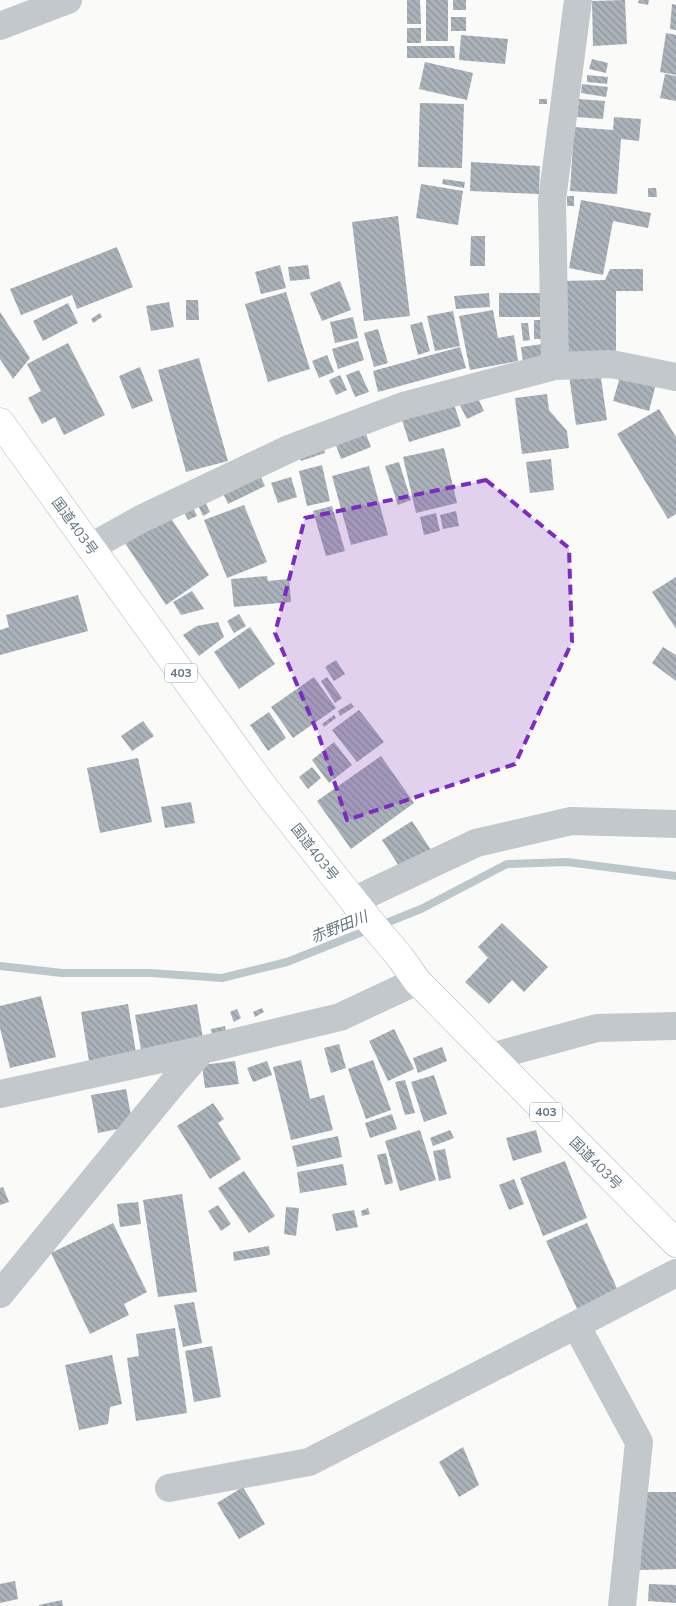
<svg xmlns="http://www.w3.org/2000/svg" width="676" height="1606" viewBox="0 0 676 1606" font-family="'Nunito Sans','Noto Sans JP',sans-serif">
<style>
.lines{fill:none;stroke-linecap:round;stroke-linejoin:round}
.stream{stroke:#bbc7cb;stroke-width:8}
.building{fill:url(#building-back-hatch)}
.highway-casing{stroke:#b4b9bd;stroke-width:29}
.street{stroke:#c3c8cc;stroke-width:28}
.highway{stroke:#fff;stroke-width:28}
.marked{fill:#7b2cbf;fill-opacity:0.2;stroke:#7b2cbf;stroke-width:4;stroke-dasharray:10 6;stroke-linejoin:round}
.labels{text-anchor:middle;stroke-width:5;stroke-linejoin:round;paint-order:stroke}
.shield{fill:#fff;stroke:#939fa8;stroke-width:1}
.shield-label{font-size:12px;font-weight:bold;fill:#657683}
.street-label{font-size:14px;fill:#657683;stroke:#fff}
.water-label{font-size:15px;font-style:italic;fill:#60757c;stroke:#fff}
</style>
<defs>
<pattern id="building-back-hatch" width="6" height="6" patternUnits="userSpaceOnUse" patternTransform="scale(1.25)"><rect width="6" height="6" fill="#aab3b9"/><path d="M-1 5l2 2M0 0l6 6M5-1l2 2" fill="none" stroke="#8e969c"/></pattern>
</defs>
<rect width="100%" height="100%" fill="#fafaf8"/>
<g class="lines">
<path class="stream" d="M381 925 421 909 507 864 567 862 676 876
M0 966 62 973H151L222 978 287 962 370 929"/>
</g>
<path class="building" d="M407 0H420L421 24H407Z
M426 0H448V41H426Z
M453 0H466V10H453Z
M625 0 627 44 593 46 592 1Z
M639 0H649L648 5 638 3Z
M672 4 676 5V30L670 29Z
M451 17H466V31H451Z
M407 28H421V43H407Z
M666 33 676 35V75L660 72Z
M461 35 508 39 505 64 459 60Z
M407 46H454L455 58H407Z
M592 59 608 63 606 73 589 69Z
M425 62 473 73 467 100 419 89Z
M665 74 676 76V101L660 98Z
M587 75 608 77 607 84 587 82Z
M582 84 608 87 606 97 581 93Z
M539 99H547V104H539Z
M579 99 605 101 603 119 577 117Z
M420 103 464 104 462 168 418 167Z
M614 117 641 119 639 141 621 139 617 194 570 191 574 127 613 130Z
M471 162 540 166 539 194 470 191Z
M443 179 465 182 464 188 442 184Z
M421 184 463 191 458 225 416 218Z
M648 188H656L657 197H648Z
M567 196H574V206H567Z
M581 200 651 213 648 228 613 221 603 275 569 268Z
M398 216 410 316 364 321 352 222Z
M471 236H485V266H470Z
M117 247 133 287 77 309 72 295 21 315 10 289Z
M280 265 286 288 261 294 255 272Z
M308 265 310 279 290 281 288 267Z
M610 269H643V291H616V356H562V281L605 280Z
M340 281 351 310 322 321 310 293Z
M286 292 310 369 268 382 245 304Z
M489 293 490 307 456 309 454 296Z
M499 293H547L548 317H499Z
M186 300H198L199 320H186Z
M169 302 174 327 151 331 146 306Z
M68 303 78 323 43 341 33 321Z
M493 310 498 338 514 335 518 361 470 370 459 316Z
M453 311 460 346 435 351 427 316Z
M0 312 30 358 13 379 0 359Z
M100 313 102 317 93 323 91 319Z
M353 317 358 338 335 343 330 322Z
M534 320H546V339H534Z
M422 322 430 351 418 355 410 325Z
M521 323H528L530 340 523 341Z
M378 329 388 363 374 367 364 333Z
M358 341 364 360 338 369 332 349Z
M68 343 105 415 64 435 55 417 42 424 28 398 41 391 27 364Z
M543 344 545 359 523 362 521 347Z
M460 347 466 368 378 392 373 371Z
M327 355 334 372 319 378 312 361Z
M199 358 228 461 186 472 158 370Z
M140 367 153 401 132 409 119 376Z
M359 370 369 392 355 397 346 375Z
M622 370 657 380 649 411 613 401Z
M600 371 607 420 576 425 569 375Z
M340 375 347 390 336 395 329 380Z
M476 394 484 411 467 419 458 402Z
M547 394 549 410 567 431 569 448 522 454 515 398Z
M453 401 461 426 409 442 401 417Z
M659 409 676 437V514L668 519 617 434Z
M364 429 371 447 341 459 334 440Z
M322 443 325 453 301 461 297 452Z
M444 448 457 503 416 513 403 457Z
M551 459 554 490 530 493 526 462Z
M399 462 411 500 398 505 385 466Z
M322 465 330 501 307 506 299 471Z
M369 466 388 535 351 545 332 476Z
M257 469 265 486 228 504 220 487Z
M291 477 297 497 278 503 271 483Z
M204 500 210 512 203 516 197 503Z
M190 501 197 516 188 520 181 506Z
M244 505 267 562 227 578 204 520Z
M332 506 345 551 326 556 313 511Z
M456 511 459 526 443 529 440 515Z
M436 513 440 531 424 535 420 517Z
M168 514 209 575 166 605 125 543Z
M267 576 268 581 289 579 291 602 234 607 231 579Z
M676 577V629L652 592Z
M192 591 204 609 181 615 173 602Z
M78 595 88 631 0 655V630L9 627 6 615Z
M239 614 246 626 234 633 227 621Z
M218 622 224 637 199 656 183 635 197 626Z
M250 627 275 664 239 689 214 652Z
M663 647 676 655V681L652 663Z
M336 660 345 674 334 681 325 667Z
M314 677 336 708 293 738 271 707Z
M327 677 342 698 335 703 321 681Z
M351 703 354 707 340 716 338 711Z
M359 710 384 742 357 762 332 730Z
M269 712 286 738 268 751 250 725Z
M334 715 336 718 324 727 322 724Z
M143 721 154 736 132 751 121 736Z
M334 742 352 765 329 783 312 760Z
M381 756 414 803 351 849 317 801Z
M138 758 152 822 100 833 87 768Z
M312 767 321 778 308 789 299 777Z
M191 802 195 823 165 828 161 807Z
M412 821 433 853 403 872 382 840Z
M502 923 548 967 524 992 512 980 489 1004 465 982 488 958 478 947Z
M41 996 56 1057 10 1068 0 1028V1006Z
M128 1004 136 1053 89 1061 81 1012Z
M197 1004 204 1044 142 1055 135 1015Z
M262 1008 264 1012 255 1017 253 1012Z
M237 1009 241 1018 234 1022 230 1012Z
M225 1026 227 1038 213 1041 211 1029Z
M394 1029 414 1069 388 1081 369 1041Z
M339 1044 346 1068 331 1073 324 1048Z
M442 1047 447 1061 418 1073 413 1058Z
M301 1060 310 1099 324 1095 333 1130 291 1140 273 1067Z
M373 1060 391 1110 366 1119 348 1069Z
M235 1061 239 1084 205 1088 202 1065Z
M267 1061 272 1075 253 1082 247 1068Z
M434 1075 447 1114 424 1122 411 1082Z
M405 1080 415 1113 405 1115 395 1082Z
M126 1089 133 1126 98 1133 91 1095Z
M213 1103 224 1119 218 1123 241 1159 210 1179 177 1126Z
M392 1114 397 1129 370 1138 365 1123Z
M420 1130 436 1180 400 1191 385 1141Z
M450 1130 454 1138 433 1146 430 1138Z
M536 1130 542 1152 513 1161 506 1138Z
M338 1136 342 1157 297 1167 292 1146Z
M445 1149 451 1178 439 1181 433 1151Z
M386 1153 393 1183 385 1185 377 1155Z
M565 1161 587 1218 543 1236 520 1178Z
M343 1164 347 1185 300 1193 297 1172Z
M244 1171 275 1216 249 1233 218 1188Z
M514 1179 524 1204 509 1210 499 1185Z
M3 1187 9 1202 0 1205V1188Z
M182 1194 197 1292 158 1297 143 1200Z
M138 1202 141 1224 120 1227 117 1204Z
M218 1205 231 1224 221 1231 208 1211Z
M286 1207 299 1208 296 1236 284 1234Z
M368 1208 370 1214 362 1216 361 1211Z
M354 1210 358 1227 336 1231 332 1214Z
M113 1223 147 1292 124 1304 129 1315 90 1334 51 1253Z
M587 1223 620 1295 579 1313 546 1241Z
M269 1246 270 1255 234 1261 233 1252Z
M194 1302 202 1343 183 1347 174 1305Z
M175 1328 187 1413 136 1421 127 1358 139 1356 136 1334Z
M212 1346 221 1397 194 1402 185 1351Z
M112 1355 122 1404 110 1407 108 1424 79 1430 65 1365Z
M463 1447 479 1485 459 1497 439 1462Z
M243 1487 265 1524 239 1539 217 1503Z
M643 1492H676V1569L640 1570Z
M15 1581 18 1599 0 1603V1584Z
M649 1584 676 1585V1603L648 1601Z
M62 1600 63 1606H39V1605Z"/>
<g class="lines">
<defs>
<path id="highway" d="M0 422 263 786 368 919 400 957 417 981 676 1243"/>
</defs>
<use href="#highway" class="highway-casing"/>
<path class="street" d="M0 26 68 0
M555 366 552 200 578 0
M91 547 141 519 291 448 403 406 555 366 611 364 676 377
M353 901 476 843 571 821 676 824
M491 1057 597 1028 676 1026
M0 1094 202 1050 340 1017 417 981
M0 1294 174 1082 202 1050
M169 1488 309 1462 576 1325
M622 1606 639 1442 576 1325 676 1273"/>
<use href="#highway" class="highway"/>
</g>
<path class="marked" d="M486 480 569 548 572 642 515 764 347 820 319 736 275 633 305 518Z"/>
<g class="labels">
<g class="shield">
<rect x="165" y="663.5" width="32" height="19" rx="4"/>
<rect x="530" y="1102.5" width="32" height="19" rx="4"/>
</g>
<g class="shield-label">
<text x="181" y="677">403</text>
<text x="546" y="1116">403</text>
</g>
<g class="street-label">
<text transform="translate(75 526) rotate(54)" y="5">国道403号</text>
<text transform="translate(315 852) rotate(52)" y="5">国道403号</text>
<text transform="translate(596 1163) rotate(45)" y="5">国道403号</text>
</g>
<g class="water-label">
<text transform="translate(339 927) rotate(-22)" y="5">赤野田川</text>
</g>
</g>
</svg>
